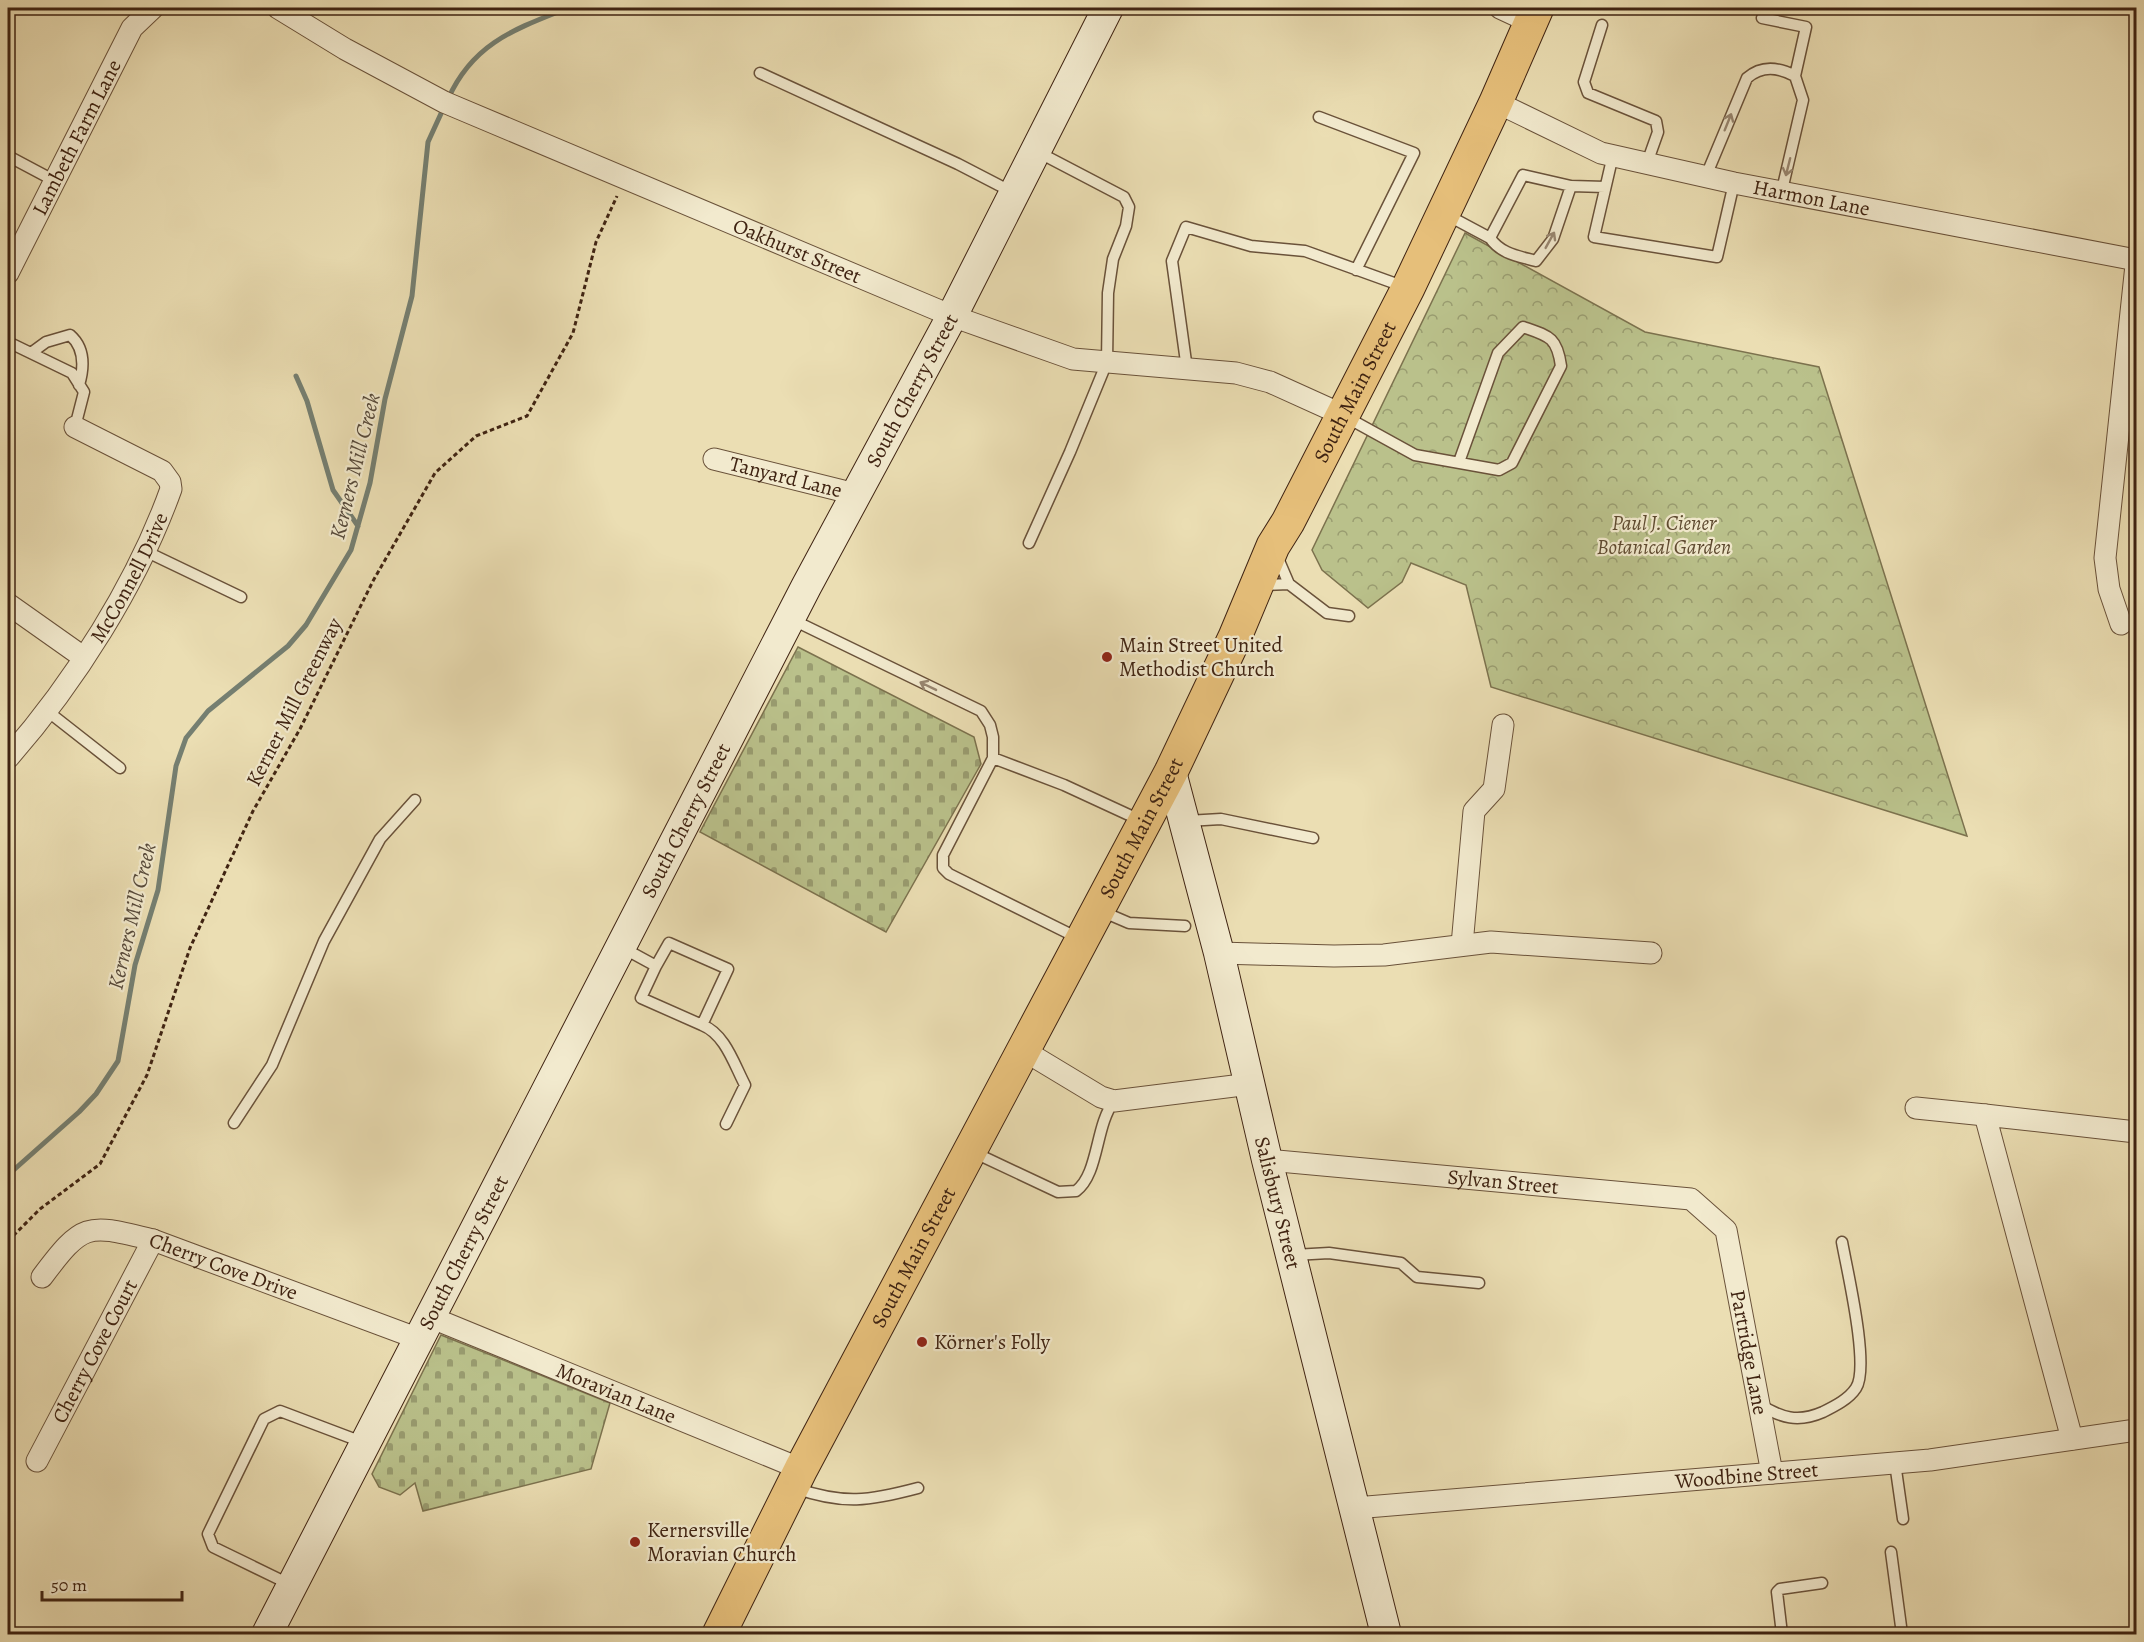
<svg xmlns="http://www.w3.org/2000/svg" width="2144" height="1642" viewBox="0 0 2144 1642" font-family="Alegreya,serif">
<style>
.forest{fill:url(#forest-crowns);stroke:#7c724e;stroke-width:1.5}
.cemetery{fill:url(#cemetery-stones);stroke:#7c724e;stroke-width:1.5}
.lines{fill:none;stroke-linecap:round;stroke-linejoin:round}
.stream{stroke:#757f71;stroke-width:5}
.lane-casing{stroke:#6a523a;stroke-width:13}
.street-casing{stroke:#6a523a;stroke-width:23}
.secondary-casing{stroke:#3f2312;stroke-width:32}
.primary-casing{stroke:#3f2312;stroke-width:35}
.path{stroke:#3f2312;stroke-width:3;stroke-dasharray:4.5 3;stroke-linecap:butt}
.lane{stroke:#f2eace;stroke-width:10}
.street{stroke:#f2eace;stroke-width:21}
.secondary{stroke:#f2eace;stroke-width:30}
.primary{stroke:#e6bf7a;stroke-width:33}
.oneway{stroke:#988670}
.poi-dot{fill:#8f2418;stroke:#f2eace;stroke-width:2}
.labels{text-anchor:middle;stroke-width:4.5;stroke-linejoin:round;paint-order:stroke}
.street-label{font-size:21px;fill:#3f2312;stroke:#f2eace}
.park-label{font-size:21px;font-style:italic;fill:#5e4a30;stroke:#f2eace}
.poi-label{font-size:21px;fill:#3f2312;stroke:#f2eace;text-anchor:start}
.water-label{font-size:22px;font-style:italic;fill:#56493a;stroke:#f2eace}
</style>
<defs>
<pattern id="forest-crowns" width="20" height="18" patternUnits="userSpaceOnUse" patternTransform="scale(1.5)"><rect width="20" height="18" fill="#bac18b"/><path d="M2 6a3 3 0 1 1 6 0M12 15a3 3 0 1 1 6 0" fill="none" stroke="#999c70"/></pattern>
<pattern id="cemetery-stones" width="16" height="16" patternUnits="userSpaceOnUse" patternTransform="scale(1.5)"><rect width="16" height="16" fill="#bac18b"/><path d="M2 7V4a2 2 0 0 1 4 0v3zM10 15v-3a2 2 0 0 1 4 0v3z" fill="#999c70"/></pattern>
</defs>
<rect width="100%" height="100%" fill="#ebdeb3"/>
<filter id="stains"><feTurbulence type="fractalNoise" baseFrequency=".00333" numOctaves="4"/><feColorMatrix values="0 0 0 0 .2 0 0 0 0 .09 0 0 0 0 .02 0 0 0 .5 -.17"/></filter>
<radialGradient id="worn" r=".72"><stop offset=".6" stop-color="#630" stop-opacity="0"/><stop offset="1" stop-color="#630" stop-opacity=".3"/></radialGradient>
<path class="forest" d="M1465 233 1645 332 1819 367 1967 836 1491 687 1466 585 1411 563 1402 582 1368 608 1322 570 1312 550Z"/>
<path class="cemetery" d="M798 647 974 737 981 764 886 932 700 832Z
M441 1335 610 1403 591 1469 423 1511 415 1483 400 1495 379 1487 372 1474Z"/>
<g class="lines">
<path class="stream" d="M448 99C473 43 515 29 568 8
M296 376 307 401 333 490 358 526
M8 1175 79 1112 96 1094 118 1061 135 965 158 890 176 766 186 738 208 711 288 646 306 625 351 550 370 483 385 399 412 296 428 142 444 107"/>
<defs>
<path id="lane" d="M1762 18 1806 27 1795 76
M1602 25 1584 82 1588 93 1656 121 1658 132 1647 163
M760 73 958 164 1014 193
M1319 117 1414 153 1356 270
M1613 155 1594 237 1717 257 1734 183
M8 156 55 181
M1706 176 1747 78C1762 65 1778 67 1795 76L1803 100 1782 190
M1447 215 1490 238 1523 175 1571 186 1605 187
M1490 238C1501 254 1518 256 1536 261L1553 239 1571 186
M8 342 72 373 84 392 75 427
M31 353 46 342 70 335C85 348 84 368 79 385
M1187 369 1172 261 1186 227 1251 246 1305 251 1405 287
M1346 417 1415 455 1499 470 1512 463 1561 366C1557 337 1549 336 1523 327L1498 353 1459 462
M1029 543 1070 452 1107 362 1108 293 1113 259 1126 226 1129 207 1124 197 1036 151
M145 551 241 597
M1289 584 1327 613 1349 616
M1263 585 1289 584 1277 556
M793 620 981 711 990 725 993 737V758L943 855V868L949 874 1080 939
M46 710 120 768
M993 758 1064 785 1142 821
M1187 821 1221 819 1313 838
M1101 911 1129 923 1185 926
M623 948 656 966 669 943 728 969 702 1025 641 998 656 966
M702 1025C725 1034 734 1064 745 1085L726 1124
M234 1123 272 1065 324 941 380 839 415 800
M973 1152 1058 1192 1076 1191C1099 1174 1095 1126 1114 1101
M1294 1255 1329 1253 1401 1263 1417 1277 1479 1283
M1759 1404C1781 1418 1798 1423 1823 1412 1835 1406 1849 1399 1856 1388 1870 1367 1847 1270 1842 1242
M1895 1463 1903 1519
M795 1488C844 1505 869 1501 918 1488
M1891 1552 1902 1634
M289 1584 213 1547 208 1534 264 1419 280 1411 362 1442
M1782 1634 1777 1592 1780 1589 1822 1583
M2127 1634 2136 1633"/>
<g id="street">
<path id="s1" d="M278 8 345 49 444 102 952 316 1073 359 1236 373 1270 382 1343 415"/>
<path d="M1500 8 1530 22"/>
<path id="s2" d="M1496 102 1601 153 1734 183 2136 260"/>
<path id="s3" d="M8 273 132 28 153 8"/>
<path id="s4" d="M714 459 855 494"/>
<path d="M8 604 83 657"/>
<path d="M2121 624 2109 589 2105 558 2136 265"/>
<path id="s5" d="M8 758C74 683 137 584 171 489L170 482 162 471 75 427"/>
<path d="M1462 945 1474 811 1494 789 1503 725"/>
<path d="M1219 953 1334 956 1384 955 1491 942 1651 953"/>
<path d="M1023 1050 1101 1097 1114 1101 1250 1084"/>
<path d="M1916 1108 1985 1115"/>
<path id="s6" d="M1267 1160 1691 1199 1726 1230 1772 1473"/>
<path id="s7" d="M42 1277C84 1221 87 1224 153 1240L419 1339"/>
<path id="s8" d="M430 1317 801 1469"/>
<path d="M2072 1439 1985 1115 2136 1132"/>
<path id="s9" d="M37 1461 153 1240"/>
<path id="s10" d="M1355 1508 1930 1460 2136 1430"/>
</g>
<g id="secondary">
<path id="s11" d="M1171 772 1219 953 1267 1160 1386 1634"/>
<path id="s12" d="M267 1634 806 587 952 316 1108 8"/>
</g>
<g id="primary">
<path id="s13" d="M719 1634 801 1469 1171 772 1235 637 1273 546 1288 522 1408 288 1496 102 1537 8"/>
</g>
</defs>
<use href="#lane" class="lane-casing"/>
<use href="#street" class="street-casing"/>
<use href="#secondary" class="secondary-casing"/>
<use href="#primary" class="primary-casing"/>
<path class="path" d="M8 1241 40 1209 100 1164 147 1075 190 948 253 811 300 729 373 581 435 473 476 436 527 416 573 333 596 242 617 196"/>
<use href="#lane" class="lane"/>
<use href="#street" class="street"/>
<use href="#secondary" class="secondary"/>
<use href="#primary" class="primary"/>
</g>
<defs><path id="oneway-shaft" d="M-6 0H5M1.5-3L5.5 0L1.5 3" fill="none" stroke-width="1.6" stroke-linecap="round" stroke-linejoin="round" transform="scale(1.5)"/></defs>
<g class="oneway">
<use href="#oneway-shaft" transform="translate(1728 122) rotate(-68)"/>
<use href="#oneway-shaft" transform="translate(1788 167) rotate(104)"/>
<use href="#oneway-shaft" transform="translate(1550 240) rotate(-61)"/>
<use href="#oneway-shaft" transform="translate(928 686) rotate(-154)"/>
</g>
<g class="poi-dot">
<circle cx="1107" cy="657" r="6"/>
<circle cx="922" cy="1342" r="6"/>
<circle cx="635" cy="1542" r="6"/>
</g>
<g class="labels">
<g class="street-label">
<text dy="7" stroke="none"><textPath href="#s3" startOffset="152">Lambeth Farm Lane</textPath></text>
<text dy="7" stroke="none"><textPath href="#s2" startOffset="332">Harmon Lane</textPath></text>
<text dy="7" stroke="none"><textPath href="#s1" startOffset="574">Oakhurst Street</textPath></text>
<text dy="7" stroke="none"><textPath href="#s12" startOffset="1401">South Cherry Street</textPath></text>
<text dy="7" stroke="none"><textPath href="#s13" startOffset="1396">South Main Street</textPath></text>
<text dy="7" stroke="none"><textPath href="#s4" startOffset="74">Tanyard Lane</textPath></text>
<text dy="7" stroke="none"><textPath href="#s5" startOffset="218">McConnell Drive</textPath></text>
<text transform="translate(294 702) rotate(-63)" y="7">Kerner Mill Greenway</text>
<text dy="7" stroke="none"><textPath href="#s12" startOffset="915">South Cherry Street</textPath></text>
<text dy="7" stroke="none"><textPath href="#s13" startOffset="910">South Main Street</textPath></text>
<text dy="7" stroke="none"><textPath href="#s6" startOffset="237">Sylvan Street</textPath></text>
<text dy="7" stroke="none"><textPath href="#s11" startOffset="444">Salisbury Street</textPath></text>
<text dy="7" stroke="none"><textPath href="#s12" startOffset="429">South Cherry Street</textPath></text>
<text dy="7" stroke="none"><textPath href="#s13" startOffset="424">South Main Street</textPath></text>
<text dy="7" stroke="none"><textPath href="#s7" startOffset="207">Cherry Cove Drive</textPath></text>
<text dy="7" stroke="none"><textPath href="#s9" startOffset="124">Cherry Cove Court</textPath></text>
<text dy="7" stroke="none"><textPath href="#s6" startOffset="597">Partridge Lane</textPath></text>
<text dy="7" stroke="none"><textPath href="#s8" startOffset="201">Moravian Lane</textPath></text>
<text dy="7" stroke="none"><textPath href="#s10" startOffset="393">Woodbine Street</textPath></text>
</g>
<g class="park-label">
<text x="1664" y="530">Paul J. Ciener<tspan x="1664" dy="24">Botanical Garden</tspan></text>
</g>
<g class="poi-label">
<text x="1119" y="652">Main Street United<tspan x="1119" dy="24">Methodist Church</tspan></text>
<text x="934" y="1349">Körner's Folly</text>
<text x="647" y="1537">Kernersville<tspan x="647" dy="24">Moravian Church</tspan></text>
</g>
<g class="water-label">
<text transform="translate(354 466) rotate(-76)" y="8">Kerners Mill Creek</text>
<text transform="translate(131 916) rotate(-77)" y="8">Kerners Mill Creek</text>
</g>
</g>
<rect width="2144" height="1642" fill="none" stroke="#ebdeb3" stroke-width="30"/>
<rect x="9" y="9" width="2126" height="1624" fill="none" stroke="#3f2312" stroke-width="3"/>
<rect x="15" y="15" width="2114" height="1612" fill="none" stroke="#3f2312" stroke-width="1.5"/>
<path d="M42 1591v9h140v-9" fill="none" stroke="#3f2312" stroke-width="3"/>
<text x="51" y="1591" font-size="18" fill="#3f2312" stroke="#f2eace" stroke-width="4.5" paint-order="stroke">50 m</text>
<rect width="100%" height="100%" filter="url(#stains)"/>
<rect width="100%" height="100%" fill="url(#worn)"/>
</svg>
